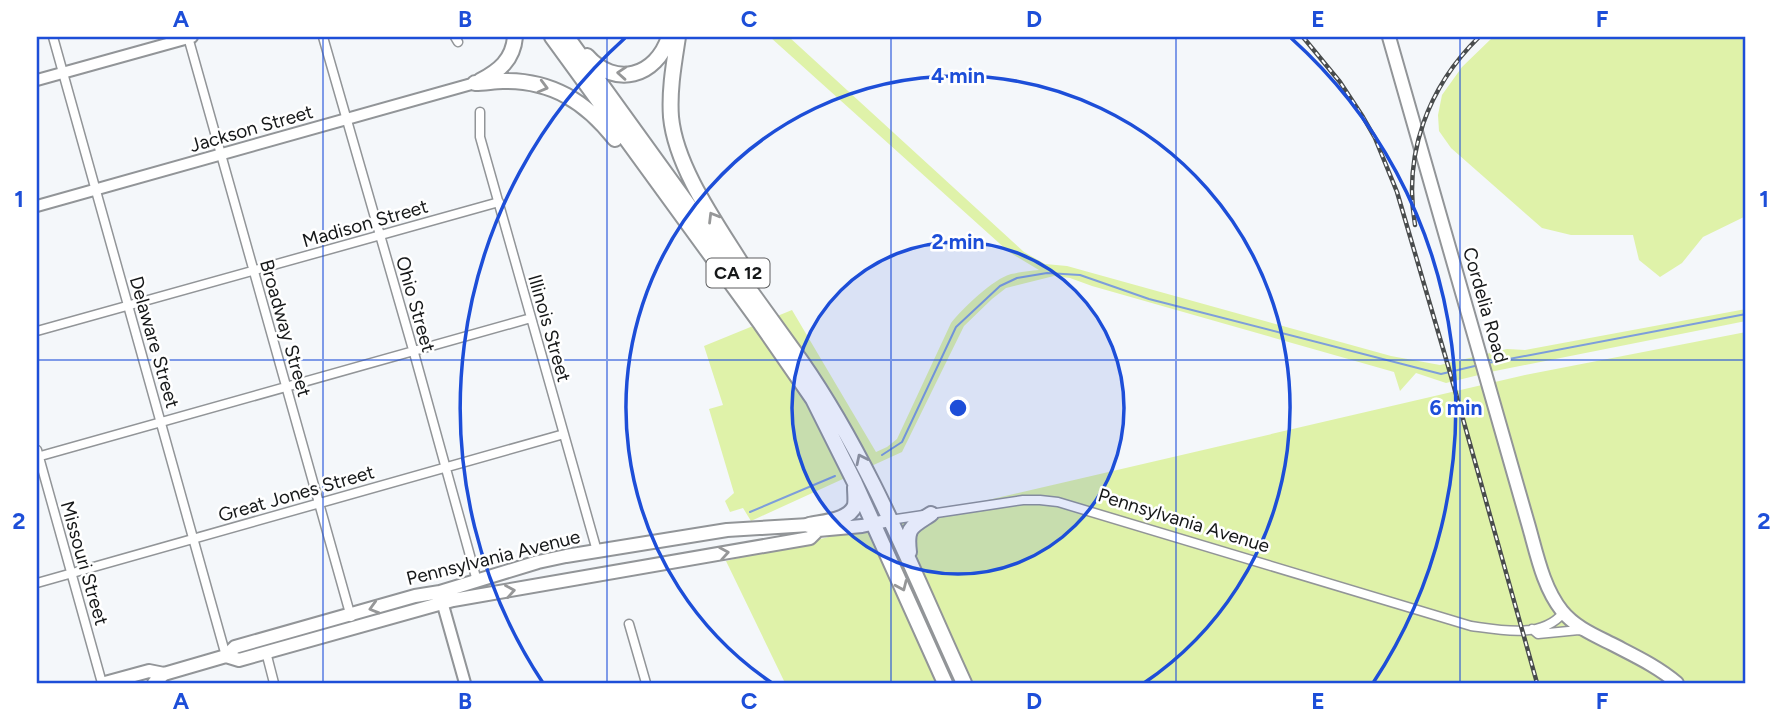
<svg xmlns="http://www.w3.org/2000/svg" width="1783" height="720" viewBox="0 0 1783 720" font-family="Figtree,sans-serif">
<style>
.green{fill:#dff2a9}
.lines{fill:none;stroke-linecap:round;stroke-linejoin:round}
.stream{stroke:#7d9edb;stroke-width:2}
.minor-casing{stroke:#929598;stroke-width:11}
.tertiary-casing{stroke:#929598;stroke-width:14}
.secondary-casing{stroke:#929598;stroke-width:16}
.trunk-casing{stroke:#929598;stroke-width:18}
.minor{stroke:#fff;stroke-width:8}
.tertiary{stroke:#fff;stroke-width:10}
.secondary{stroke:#fff;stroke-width:12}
.trunk{stroke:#fff;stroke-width:14}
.rail-casing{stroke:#494c4d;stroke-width:4.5}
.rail{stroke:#fff;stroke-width:2;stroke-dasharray:5;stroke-linecap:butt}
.oneway{stroke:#969798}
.grid{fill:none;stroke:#1d4ed8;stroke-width:2;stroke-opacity:0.55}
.ring{fill:none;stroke:#1d4ed8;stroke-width:3.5}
.labels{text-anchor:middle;stroke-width:5;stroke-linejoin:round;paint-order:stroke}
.shield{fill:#fff;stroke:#5c5d5e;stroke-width:2}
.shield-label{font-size:18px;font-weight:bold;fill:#161819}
.street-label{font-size:19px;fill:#161819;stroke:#fff}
.centre{fill:#1d4ed8;stroke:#fff;stroke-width:3.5}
.ring-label{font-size:21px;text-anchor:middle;font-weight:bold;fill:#1d4ed8;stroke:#fff;stroke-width:5;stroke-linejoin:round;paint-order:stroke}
.neatline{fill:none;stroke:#1d4ed8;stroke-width:2.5}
.grid-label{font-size:23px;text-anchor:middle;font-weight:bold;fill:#1d4ed8}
</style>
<rect width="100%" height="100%" fill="#f4f7fa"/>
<path class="green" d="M770 37H789L1024 252 1045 264 1067 266 1391 356 1440 365 1507 349 1525 350 1746 309V321L1495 371 1446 383 1416 373 1400 391 1394 372 1092 286 1070 278 1054 276 1006 288 992 299 964 326 902 452 751 521 743 508 730 512 725 501 734 493 709 409 723 405 704 346 792 310 876 452 887 447 897 439 951 323C963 308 993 279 1011 274 1020 272 1030 271 1039 270L1009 252Z
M1493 37H1746V216L1703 237 1682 263 1660 277 1639 260 1633 235H1571L1542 228 1451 148 1439 131 1438 115 1442 95 1462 67Z
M1746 332V683H785L726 561 1525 375Z"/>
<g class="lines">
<path class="stream" d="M1488 363 1746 314
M882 455 902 442 956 327 1000 286 1017 278 1047 273 1080 275 1149 299 1441 374 1479 365
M750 512 835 476"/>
<defs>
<path id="minor" d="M53 37 226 656
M188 37 351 617
M323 37 416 360 477 581
M455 37 458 42
M480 112V137L597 551
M37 331 499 202
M37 450 102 683
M37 457 531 318
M890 520 1023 500H1040L1058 502 1471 626C1500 630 1542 639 1563 613
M37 583 564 434
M629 624 646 683
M1532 629 1538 634 1579 630 1584 631
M266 652 274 683"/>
<path id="tertiary" d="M37 80 192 37
M37 206 475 83
M441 598 465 683"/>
<path id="secondary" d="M1389 37 1527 520C1536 550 1542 586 1562 611 1575 627 1594 635 1612 644 1635 656 1657 666 1677 683
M226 656 239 660 453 600 810 538 818 530 862 526 890 520
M105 683 149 671 164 674
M154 683 164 674 226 656 235 647 415 596 440 592 538 562 566 556 727 530 809 525 818 530"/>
<path id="trunk" d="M552 37 761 324 813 399 855 483 945 683
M567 37 801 361C870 460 914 574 964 683
M678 37C674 63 669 90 671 117 676 169 719 227 746 271
M587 56C615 88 656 77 669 37
M480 81C499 71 513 60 515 37
M475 83C485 83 494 81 503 81 552 80 586 102 615 139
M809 525C822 522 850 521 855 505 856 500 855 493 855 487
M909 552C906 527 911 527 931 514"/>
</defs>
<use href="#minor" class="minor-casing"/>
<use href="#tertiary" class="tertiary-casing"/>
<use href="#secondary" class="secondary-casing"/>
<use href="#trunk" class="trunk-casing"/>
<use href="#minor" class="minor"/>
<use href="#tertiary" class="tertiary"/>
<use href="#secondary" class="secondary"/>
<use href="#trunk" class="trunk"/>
<defs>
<path id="rail" d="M1303 37 1340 82 1363 117 1375 138 1397 192 1449 369 1537 683
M1415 225C1403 154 1428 87 1479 37"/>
</defs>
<use href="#rail" class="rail-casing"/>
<use href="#rail" class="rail"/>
</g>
<defs><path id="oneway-chevron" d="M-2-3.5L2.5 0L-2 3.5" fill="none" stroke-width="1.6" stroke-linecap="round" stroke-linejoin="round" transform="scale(1.75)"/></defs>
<g class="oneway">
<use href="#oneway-chevron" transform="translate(622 73) rotate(-176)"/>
<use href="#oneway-chevron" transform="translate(543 87) rotate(15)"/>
<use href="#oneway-chevron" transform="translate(713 217) rotate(-121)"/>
<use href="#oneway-chevron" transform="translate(861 459) rotate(-116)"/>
<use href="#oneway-chevron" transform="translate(724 553) rotate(-10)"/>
<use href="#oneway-chevron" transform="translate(902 586) rotate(66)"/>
<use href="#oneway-chevron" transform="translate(510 591) rotate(-10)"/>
<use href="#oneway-chevron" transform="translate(374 608) rotate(164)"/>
</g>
<path class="grid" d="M323 37V683M607 37V683M891 37V683M1176 37V683M1460 37V683M37 360H1746"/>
<circle cx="958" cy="408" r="166" fill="#1d4ed8" fill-opacity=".12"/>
<g class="ring">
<circle cx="958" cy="408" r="166"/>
<path d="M772 683A332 332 0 1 1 1144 683"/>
<path d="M543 683A498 498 0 0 1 625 38M1291 38A498 498 0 0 1 1373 683"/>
</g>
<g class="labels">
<rect class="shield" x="706.5" y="258.5" width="63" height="29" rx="5"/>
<g class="shield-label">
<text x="738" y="279">CA 12</text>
</g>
<g class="street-label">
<text transform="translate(251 128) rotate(-16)" y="7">Jackson Street</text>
<text transform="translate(365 223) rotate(-16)" y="7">Madison Street</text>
<text transform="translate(416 304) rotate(74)" y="7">Ohio Street</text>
<text transform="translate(1486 305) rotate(74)" y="7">Cordelia Road</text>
<text transform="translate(286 328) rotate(74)" y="7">Broadway Street</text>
<text transform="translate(550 328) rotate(74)" y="7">Illinois Street</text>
<text transform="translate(155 342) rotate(74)" y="7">Delaware Street</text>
<text transform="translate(296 493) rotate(-16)" y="7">Great Jones Street</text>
<text transform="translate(1184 520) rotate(17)" y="7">Pennsylvania Avenue</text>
<text transform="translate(493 557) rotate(-14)" y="7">Pennsylvania Avenue</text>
<text transform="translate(85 563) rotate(74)" y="7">Missouri Street</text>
</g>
</g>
<circle cx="958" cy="408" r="10" class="centre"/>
<g class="ring-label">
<text x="958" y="83">4 min</text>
<text x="958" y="249">2 min</text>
<text x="1456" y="415">6 min</text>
</g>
<rect width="1783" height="720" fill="none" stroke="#ffffff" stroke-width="77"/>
<rect x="38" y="38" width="1706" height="644" class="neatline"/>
<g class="grid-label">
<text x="181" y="27">A</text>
<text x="465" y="27">B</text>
<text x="749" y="27">C</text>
<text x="1034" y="27">D</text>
<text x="1318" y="27">E</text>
<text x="1602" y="27">F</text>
<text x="19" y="207">1</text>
<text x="1764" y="207">1</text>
<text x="19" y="529">2</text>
<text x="1764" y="529">2</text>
<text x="181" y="709">A</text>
<text x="465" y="709">B</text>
<text x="749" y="709">C</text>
<text x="1034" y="709">D</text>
<text x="1318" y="709">E</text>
<text x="1602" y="709">F</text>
</g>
</svg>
